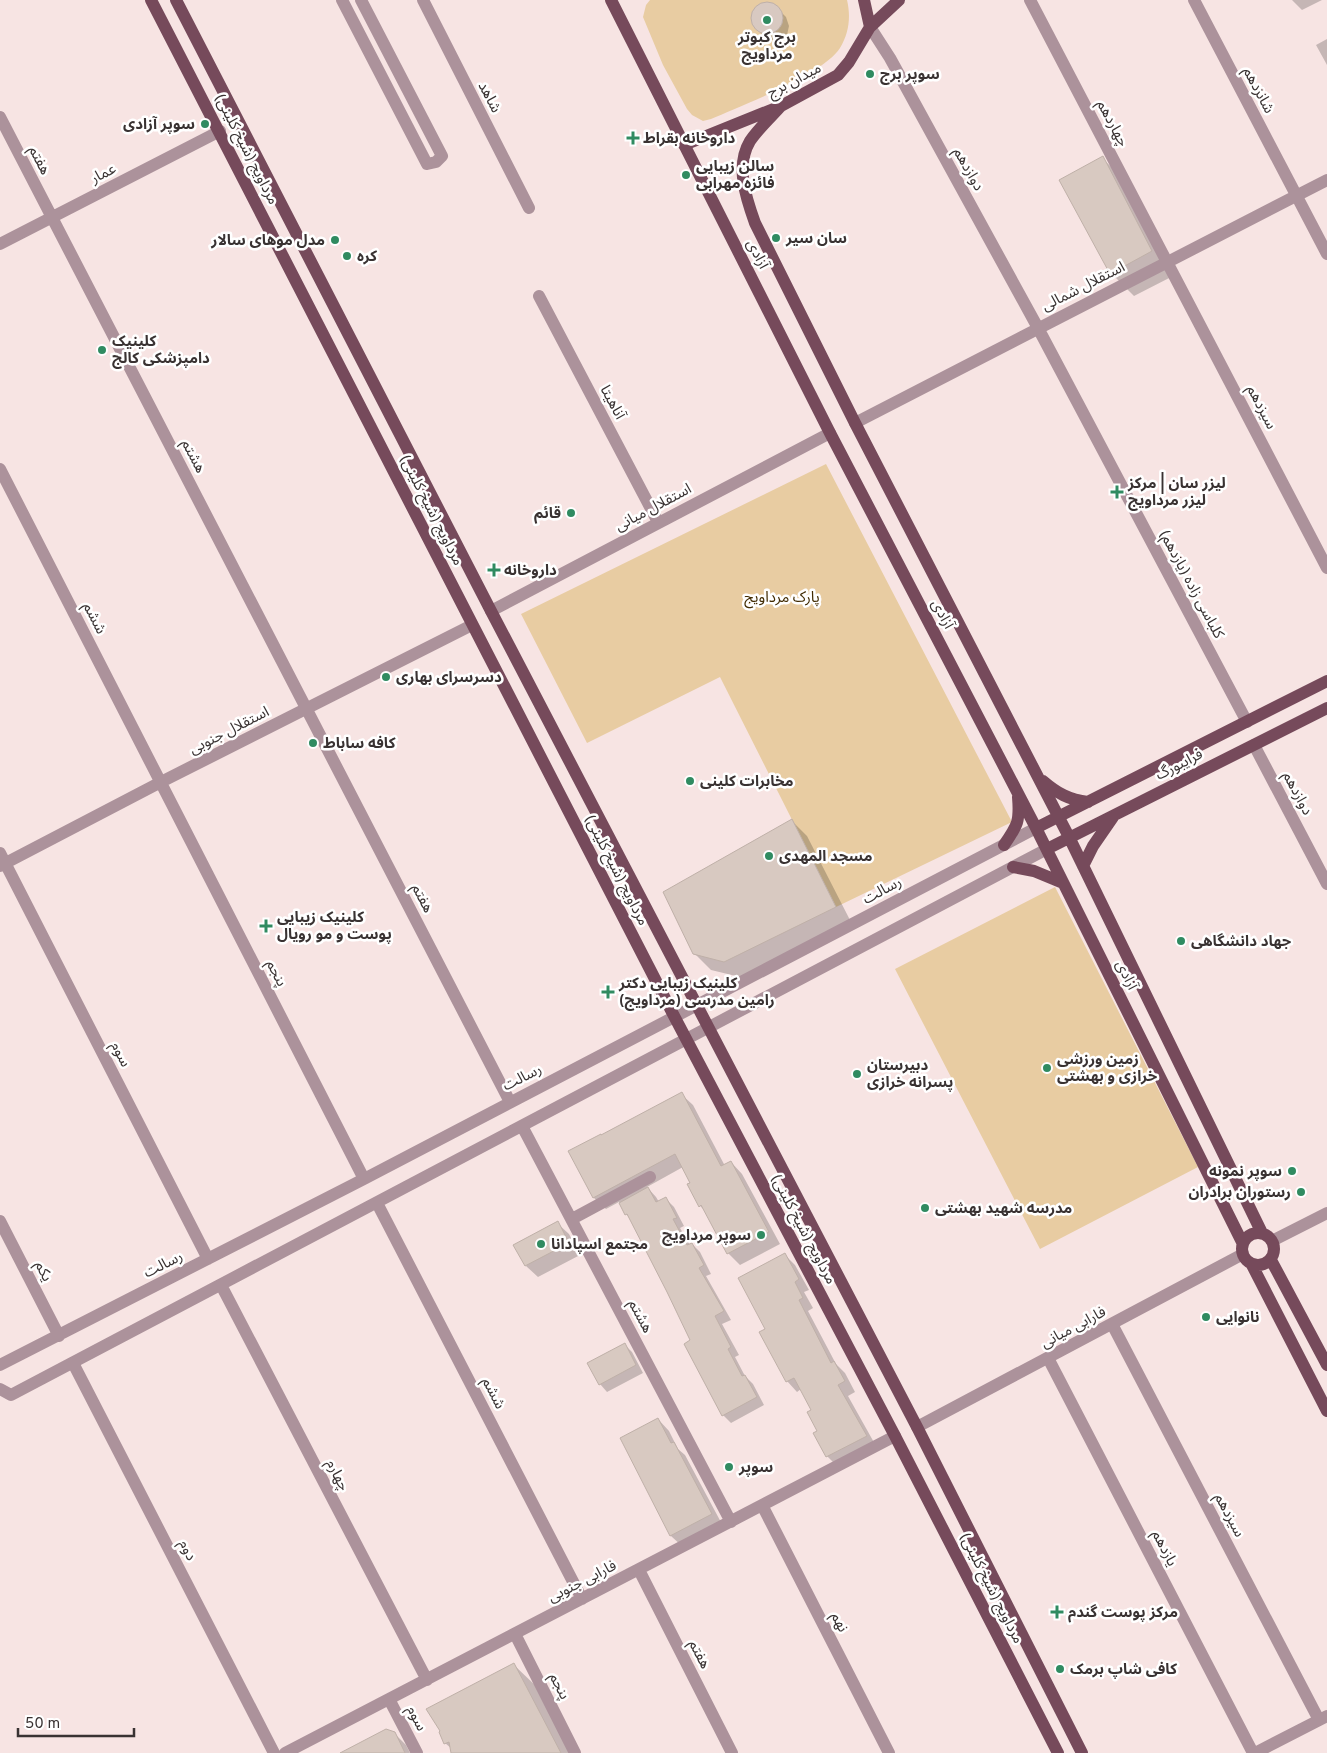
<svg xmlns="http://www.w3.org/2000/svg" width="1327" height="1753" viewBox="0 0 1327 1753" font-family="Overpass,'Noto Sans Arabic',sans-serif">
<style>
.green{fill:#e8cca2}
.shadow{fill:#0003}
.building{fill:#d8c9c1;stroke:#bfb0a8}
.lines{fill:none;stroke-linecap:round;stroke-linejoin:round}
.minor{stroke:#ac929b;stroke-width:12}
.major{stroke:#764a5b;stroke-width:12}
.poi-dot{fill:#308b61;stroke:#fff;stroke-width:2}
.labels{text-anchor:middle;stroke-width:5;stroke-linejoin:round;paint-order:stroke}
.poi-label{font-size:15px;font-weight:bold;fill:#393232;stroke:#fff;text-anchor:start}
.street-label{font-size:15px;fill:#393232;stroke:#fff}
.park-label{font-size:15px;fill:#412b02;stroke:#fff}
</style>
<rect width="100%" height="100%" fill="#f7e4e3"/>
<path class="green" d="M650 0H847C851 17 849 33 840 48 824 74 741 106 711 119L703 121 692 115 687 109 663 65 643 17 646 5Z
M826 464 1012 822 836 907 720 677 587 743 521 614Z
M1055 887 1198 1167 1040 1249 895 969Z"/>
<path class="shadow" d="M1292 0H1322L1302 10Z
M768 3 778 9 786 17 789 26 787 35 780 40H769L764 36 755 27 752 18 753 12 757 7Z
M1327 39V65L1316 45Z
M1102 158 1126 181 1175 275 1134 296 1111 273Z
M792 821 807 836 851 922 740 977 711 970 695 954Z
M681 1094 693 1105 725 1166 731 1162 742 1174 780 1244 740 1265 728 1253 707 1212 700 1206 683 1167 647 1187 656 1197 659 1202 666 1199 674 1207 684 1226 680 1228 690 1245 692 1244 700 1252 711 1274 706 1276 731 1320 722 1324 739 1355 735 1357 745 1376 753 1384 764 1405 731 1423 723 1415 692 1341 631 1219 626 1214 619 1202 606 1209 594 1198 569 1151 602 1136Z
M557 1223 569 1234 580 1255 538 1277 526 1266Z
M785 1255 795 1265 809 1290 804 1292 813 1308 808 1311 836 1364 845 1373 855 1392 848 1396 876 1446 838 1467 827 1456 815 1433 818 1432 813 1410 801 1389 797 1392 787 1381 767 1329Z
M625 1345 632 1352 643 1373 607 1392 600 1384Z
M658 1419 669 1431 678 1449 685 1455 723 1526 683 1547 671 1536 622 1438Z
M514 1665 538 1688 571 1753H453L452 1749 445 1743Z
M394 1733 406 1745 410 1753H343Z"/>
<path class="building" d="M751 18a16 16 0 1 1 32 0a16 16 0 1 1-32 0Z
M1103 156 1152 251 1110 274 1059 180Z
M792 819 836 907 724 962 693 954 663 892Z
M682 1092 721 1166 731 1161 769 1232 727 1254 701 1205 699 1207 687 1184 690 1183 675 1154 593 1198 568 1151 601 1134V1135Z
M648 1187 656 1202 666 1197 677 1218 673 1219 687 1245 692 1243 704 1265 699 1268 724 1311 715 1316 731 1347 728 1349 742 1376 745 1375 757 1397 722 1416 684 1344 690 1340 667 1292 627 1214 625 1215 619 1203Z
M558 1221 569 1243 525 1266 513 1245Z
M785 1253 799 1279 795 1282 803 1298 799 1300 831 1363 834 1361 845 1381 838 1385 867 1436 826 1457 813 1433 817 1431 807 1412 811 1410 794 1378 786 1382 759 1332 765 1329 738 1278Z
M625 1343 636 1365 599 1385 587 1363Z
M658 1418 671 1443 674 1442 712 1514 670 1536 620 1438Z
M514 1663 561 1753H451L449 1742 444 1744 439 1732 440 1731 426 1709Z
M386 1729 395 1732 405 1753H340Z"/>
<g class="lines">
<path class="minor" d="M342 0 427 164 436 162 442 156 361 0
M423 0 529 208
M1030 0 1327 568
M1194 0 1327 254
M870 27 890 58 1038 328 1247 722
M0 117 510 1102
M0 244 220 131
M539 296 658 522
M855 423 1327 180
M0 469 364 1179
M491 611 830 433
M1254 745 1327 884
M0 853 208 1259
M0 866 161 782 472 625
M522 1126 731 1522
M377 1203 582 1599
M572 1219 650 1177
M0 1221 59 1336
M1272 1241 1327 1213
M221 1285 427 1680
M1112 1324 1319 1720
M1048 1358 1253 1753
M73 1363 274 1753
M0 1365 364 1179 1036 828
M0 1389 11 1395 1047 849
M917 1427 1243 1254
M762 1505 889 1753
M639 1570 732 1753
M515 1634 575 1753
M389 1699 417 1753
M285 1753 895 1436
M1255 1753 1327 1716"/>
<path class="major" d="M151 0 673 1014 895 1436 1058 1753
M176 0 491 611 917 1427 1082 1753
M611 0 830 433 1035 826 1243 1244
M870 27 899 0
M781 106C771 117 758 129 750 141 735 166 746 198 755 223L855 423 1069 837 1262 1233
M684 145 781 106 838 75 849 62 870 27 864 0
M1043 781C1057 793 1069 800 1088 802
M1036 828 1327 681
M1004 845C1018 825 1020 821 1018 797
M1047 849 1327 708
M1083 866 1093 846 1113 817
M1013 867 1034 871 1063 883
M1242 1249a16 16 0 1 1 32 0a16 16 0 1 1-32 0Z
M1271 1260 1327 1365
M1252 1265 1327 1411"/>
</g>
<g class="poi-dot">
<circle cx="767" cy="20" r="5"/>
<circle cx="870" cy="74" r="5"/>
<circle cx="205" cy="124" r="5"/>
<path d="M630.5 130.5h5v5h5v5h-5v5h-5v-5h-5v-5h5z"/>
<circle cx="686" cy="175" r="5"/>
<circle cx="776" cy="238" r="5"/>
<circle cx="335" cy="240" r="5"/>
<circle cx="347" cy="256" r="5"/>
<circle cx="102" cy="350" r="5"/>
<path d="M1114.5 484.5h5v5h5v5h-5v5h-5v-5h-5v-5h5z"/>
<circle cx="571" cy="513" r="5"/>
<path d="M491.5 562.5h5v5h5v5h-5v5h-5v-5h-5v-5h5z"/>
<circle cx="386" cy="677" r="5"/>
<circle cx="313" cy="743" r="5"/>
<circle cx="690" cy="781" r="5"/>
<circle cx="769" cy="856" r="5"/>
<path d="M263.5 918.5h5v5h5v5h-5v5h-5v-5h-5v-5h5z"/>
<circle cx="1181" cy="941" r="5"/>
<path d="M605.5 984.5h5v5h5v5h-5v5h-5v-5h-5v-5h5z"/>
<circle cx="1047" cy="1068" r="5"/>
<circle cx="857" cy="1074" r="5"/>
<circle cx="1292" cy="1171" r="5"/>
<circle cx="1301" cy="1192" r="5"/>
<circle cx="925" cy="1208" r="5"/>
<circle cx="761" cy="1235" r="5"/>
<circle cx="541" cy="1244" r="5"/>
<circle cx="1206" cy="1317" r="5"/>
<circle cx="729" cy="1467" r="5"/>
<path d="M1054.5 1604.5h5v5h5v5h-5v5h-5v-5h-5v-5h5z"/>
<circle cx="1060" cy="1669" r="5"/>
</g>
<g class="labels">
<g class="poi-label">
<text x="767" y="42" text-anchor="middle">برج کبوتر<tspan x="767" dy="17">مرداویج</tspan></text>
<text x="880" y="79">سوپر برج</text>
<text x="195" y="129" text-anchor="end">سوپر آزادی</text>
<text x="643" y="143">داروخانه بقراط</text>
<text x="696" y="171">سالن زیبایی<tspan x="696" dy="17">فائزه مهرابی</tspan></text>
<text x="786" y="243">سان سیر</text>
<text x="325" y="245" text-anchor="end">مدل موهای سالار</text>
<text x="357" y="261">کره</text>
<text x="112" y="346">کلینیک<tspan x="112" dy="17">دامپزشکی کالج</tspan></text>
<text x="1128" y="488">لیزر سان | مرکز<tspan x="1128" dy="17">لیزر مرداویج</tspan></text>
<text x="561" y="518" text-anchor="end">قائم</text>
<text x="504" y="575">داروخانه</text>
<text x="396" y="682">دسرسرای بهاری</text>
<text x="323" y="748">کافه ساباط</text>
<text x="700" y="786">مخابرات کلینی</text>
<text x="779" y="861">مسجد المهدی</text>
<text x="277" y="922">کلینیک زیبایی<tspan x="277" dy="17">پوست و مو رویال</tspan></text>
<text x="1191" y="946">جهاد دانشگاهی</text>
<text x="619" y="988">کلینیک زیبایی دکتر<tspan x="619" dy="17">رامین مدرسی (مرداویج)</tspan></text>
<text x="1057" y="1064">زمین ورزشی<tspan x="1057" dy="17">خرازی و بهشتی</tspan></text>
<text x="867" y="1070">دبیرستان<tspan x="867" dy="17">پسرانه خرازی</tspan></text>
<text x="1282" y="1176" text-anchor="end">سوپر نمونه</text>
<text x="1291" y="1197" text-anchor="end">رستوران برادران</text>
<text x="935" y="1213">مدرسه شهید بهشتی</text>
<text x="751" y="1240" text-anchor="end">سوپر مرداویچ</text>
<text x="551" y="1249">مجتمع اسپادانا</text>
<text x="1216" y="1322">نانوایی</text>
<text x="739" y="1472">سوپر</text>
<text x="1068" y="1617">مرکز پوست گندم</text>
<text x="1070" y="1674">کافی شاپ برمک</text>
</g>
<g class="street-label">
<text transform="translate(794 80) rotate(-28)" y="5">میدان برج</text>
<text transform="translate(1259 90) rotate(62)" y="5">شانزدهم</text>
<text transform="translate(490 97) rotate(63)" y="5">شاهد</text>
<text transform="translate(1113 123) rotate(62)" y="5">چهاردهم</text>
<text transform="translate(247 149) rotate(63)" y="5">مرداویج (شیخ کلینی)</text>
<text transform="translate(40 160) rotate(63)" y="5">هفتم</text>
<text transform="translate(969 169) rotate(61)" y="5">دوازدهم</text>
<text transform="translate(103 173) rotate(-27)" y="5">عمار</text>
<text transform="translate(758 254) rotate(63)" y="5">آزادی</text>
<text transform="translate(1083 286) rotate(-27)" y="5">استقلال شمالی</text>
<text transform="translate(613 402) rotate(62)" y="5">آناهیتا</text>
<text transform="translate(1262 407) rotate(63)" y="5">سیزدهم</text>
<text transform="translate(194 456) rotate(63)" y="5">هشتم</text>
<text transform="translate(653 507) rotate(-28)" y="5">استقلال میانی</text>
<text transform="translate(432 510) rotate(63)" y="5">مرداویج (شیخ کلینی)</text>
<text transform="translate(1192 584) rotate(62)" y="5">کلباسی زاده (یازدهم)</text>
<text transform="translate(943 614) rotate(62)" y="5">آزادی</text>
<text transform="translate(95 618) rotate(63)" y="5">ششم</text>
<text transform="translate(229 730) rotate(-27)" y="5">استقلال جنوبی</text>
<text transform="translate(1179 764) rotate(-27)" y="5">فرایبورگ</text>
<text transform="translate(1298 793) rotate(62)" y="5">دوازدهم</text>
<text transform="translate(617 870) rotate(63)" y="5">مرداویج (شیخ کلینی)</text>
<text transform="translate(882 890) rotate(-28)" y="5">رسالت</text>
<text transform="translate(423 898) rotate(63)" y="5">هفتم</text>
<text transform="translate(277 973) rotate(63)" y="5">پنجم</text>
<text transform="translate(1127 975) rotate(64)" y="5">آزادی</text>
<text transform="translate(121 1054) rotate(63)" y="5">سوم</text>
<text transform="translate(522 1077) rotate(-27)" y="5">رسالت</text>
<text transform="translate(804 1229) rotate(62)" y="5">مرداویج (شیخ کلینی)</text>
<text transform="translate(163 1264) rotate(-27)" y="5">رسالت</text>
<text transform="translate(44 1271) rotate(63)" y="5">یکم</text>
<text transform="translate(641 1316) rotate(62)" y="5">هشتم</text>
<text transform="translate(1073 1327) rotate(-28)" y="5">فارابی میانی</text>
<text transform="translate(494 1393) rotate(63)" y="5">ششم</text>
<text transform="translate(338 1475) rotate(63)" y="5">چهارم</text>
<text transform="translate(1230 1515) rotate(62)" y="5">سیزدهم</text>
<text transform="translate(1165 1548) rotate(63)" y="5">یازدهم</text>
<text transform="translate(188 1550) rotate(63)" y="5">دوم</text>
<text transform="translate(582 1581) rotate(-27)" y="5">فارابی جنوبی</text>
<text transform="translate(992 1588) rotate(63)" y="5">مرداویج (شیخ کلینی)</text>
<text transform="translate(840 1622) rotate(63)" y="5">نهم</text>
<text transform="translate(700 1654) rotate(63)" y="5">هفتم</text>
<text transform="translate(560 1686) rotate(63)" y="5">پنجم</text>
<text transform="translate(417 1718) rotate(63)" y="5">سوم</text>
</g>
<g class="park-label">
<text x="782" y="602">پارک مرداویج</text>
</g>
</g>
<path d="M18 1728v8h116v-8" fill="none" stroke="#393232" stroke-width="2.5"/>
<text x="25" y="1728" font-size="15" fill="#393232" stroke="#ffffff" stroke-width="4" paint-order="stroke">50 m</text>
</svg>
